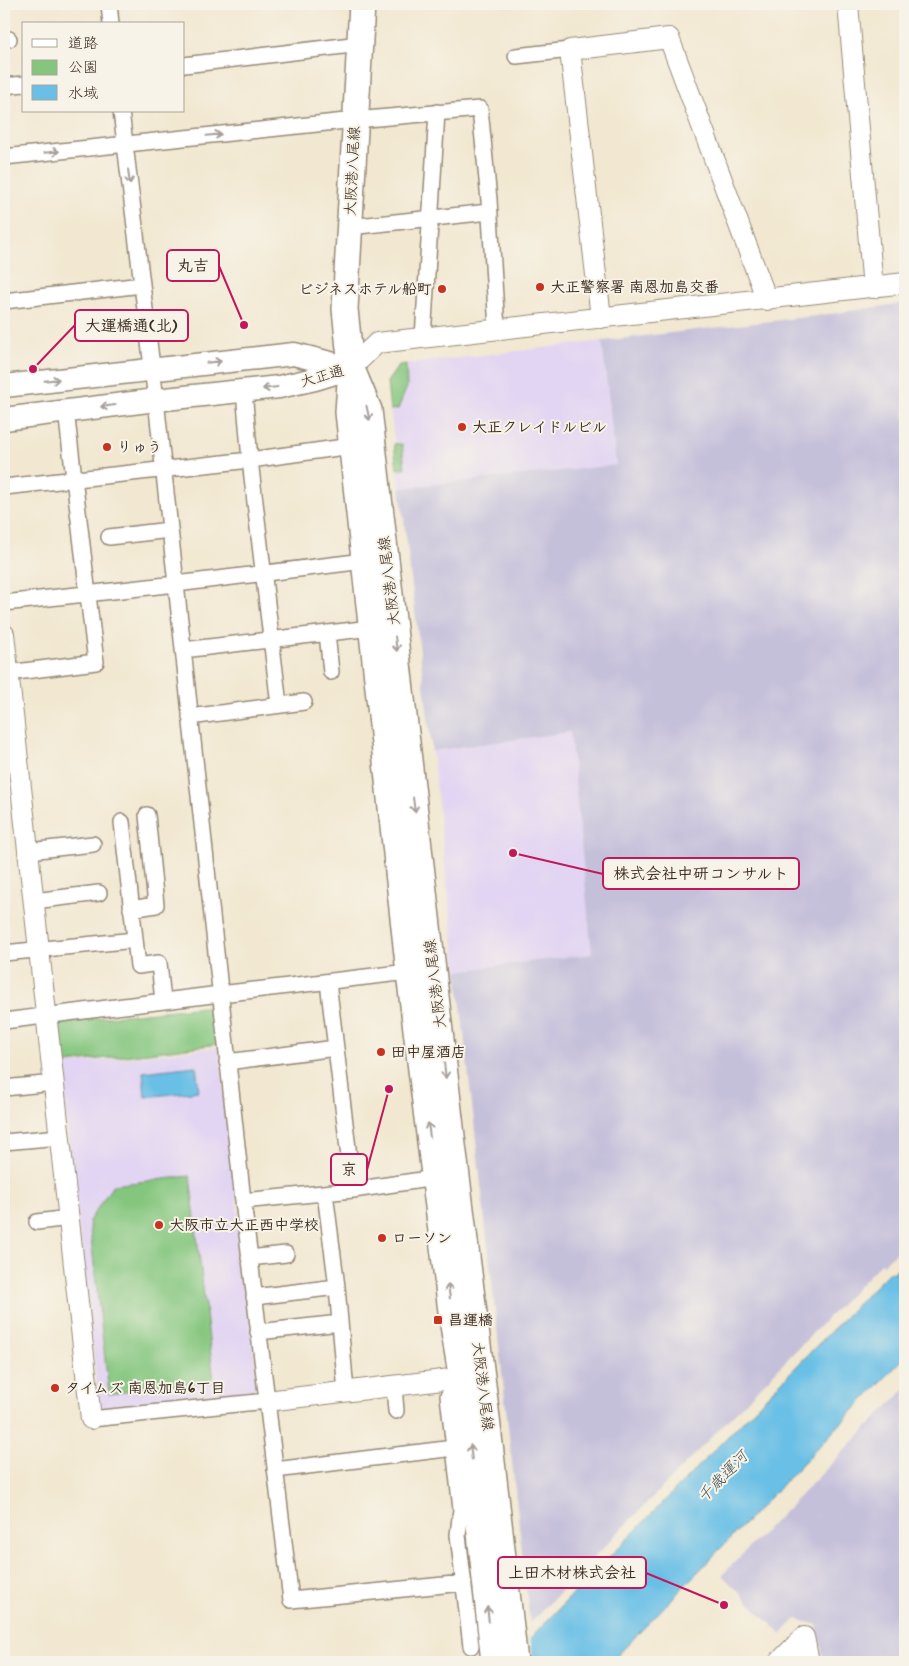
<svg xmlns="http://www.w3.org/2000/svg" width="909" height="1666" viewBox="0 0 909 1666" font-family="Mynerve,'Klee One',sans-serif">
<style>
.built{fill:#e2d4f3}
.industrial{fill:#c5c0da}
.green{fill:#84c67e;stroke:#60784e}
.water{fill:#69bfe6;stroke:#527482}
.pier{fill:#f2e8d1}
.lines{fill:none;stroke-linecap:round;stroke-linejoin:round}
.minor-casing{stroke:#968978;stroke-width:18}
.tertiary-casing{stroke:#968978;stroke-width:22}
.secondary-casing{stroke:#968978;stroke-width:25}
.primary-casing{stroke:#968978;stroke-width:28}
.minor{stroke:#fff;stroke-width:15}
.tertiary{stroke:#fff;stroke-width:20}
.secondary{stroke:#fff;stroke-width:22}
.primary{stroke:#fff;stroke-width:25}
.oneway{stroke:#a79f9a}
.poi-dot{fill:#c8321e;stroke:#f7f3e8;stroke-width:2}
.labels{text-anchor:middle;stroke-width:4;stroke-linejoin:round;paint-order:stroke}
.street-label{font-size:15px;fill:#3b2a1e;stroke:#f7f3e8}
.poi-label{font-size:15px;font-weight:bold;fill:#3b2a1e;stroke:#f7f3e8;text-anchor:start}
.water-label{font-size:16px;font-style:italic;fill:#49575a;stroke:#f7f3e8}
.leader{fill:none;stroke:#c2185b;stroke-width:2}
.callout-dot{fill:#c2185b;stroke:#f7f3e8;stroke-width:2}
.callout{fill:#f7f3e8;stroke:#c2185b;stroke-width:2}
.callout-label{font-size:16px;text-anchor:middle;font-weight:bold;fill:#3b2a1e}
</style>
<rect width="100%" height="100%" fill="#f7f3e8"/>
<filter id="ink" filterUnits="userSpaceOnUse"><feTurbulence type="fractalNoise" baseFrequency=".02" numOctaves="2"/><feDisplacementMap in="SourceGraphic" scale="10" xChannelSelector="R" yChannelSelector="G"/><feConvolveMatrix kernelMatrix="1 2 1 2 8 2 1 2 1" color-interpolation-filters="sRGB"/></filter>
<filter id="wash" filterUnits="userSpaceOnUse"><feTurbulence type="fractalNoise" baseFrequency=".0096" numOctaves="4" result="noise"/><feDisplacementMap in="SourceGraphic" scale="20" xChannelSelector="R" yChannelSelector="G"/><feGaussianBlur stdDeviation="1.12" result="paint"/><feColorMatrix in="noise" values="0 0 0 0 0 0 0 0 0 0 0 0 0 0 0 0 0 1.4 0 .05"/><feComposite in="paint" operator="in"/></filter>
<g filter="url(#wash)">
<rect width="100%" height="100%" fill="#f2e8d1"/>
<path class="built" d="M602 341 616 465 400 488 387 382 399 365Z
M570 732 592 954 457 971 432 751Z
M219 1047 258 1385 254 1389 101 1409 99 1404 60 1065Z"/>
<path class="industrial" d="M905 303V1243L883 1265 881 1263 530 1623 457 971 592 954 570 732 432 751 400 488 616 465 602 341 815 316Z
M905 1389V1662H824L817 1625 796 1619 781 1634 722 1575Z"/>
<path class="green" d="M406 364 407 387 398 409 390 410 387 382 399 365Z
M394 444H402L405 468 397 469Z
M212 1006 215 1010 219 1044 60 1064 56 1028 59 1022Z
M190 1176 214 1382 109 1394 89 1221 113 1185Z"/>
<path class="water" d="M196 1066 199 1091 145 1097 143 1072Z
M905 1260V1357L611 1662H503L532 1636 890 1271 893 1273Z"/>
<path class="pier" d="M530 1634 533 1662H501V1660Z"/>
</g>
<g filter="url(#ink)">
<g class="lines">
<defs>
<path id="minor" d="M109 4 111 24
M4 39H9
M516 56 570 50
M184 65 360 44
M4 86 24 84
M121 111 156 400 243 1201 291 1600 464 1583
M4 157 355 120 480 109 489 200 497 329
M349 227 489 212
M4 301 142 285
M423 338 437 112
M244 391 250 460 279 705
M4 487 250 460 352 446
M109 537 170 530
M4 603 176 584 364 561
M327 633 331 672
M183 650 371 628
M8 673 96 662 66 411
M190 717 304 702
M122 822 138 966 159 963 163 1001
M29 851 93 844
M34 901 99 893
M131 909 156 905 147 815
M4 953 135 940
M328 982 353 1190
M4 1021 220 994 417 971
M227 1062 336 1048
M4 1088 54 1083
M4 1142 60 1137
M325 1193 337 1287 346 1392
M243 1201 353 1190 442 1177
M37 1222 69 1218
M249 1258 286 1254
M254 1297 337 1287
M258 1332 340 1323
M462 1378 448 1396 461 1509 458 1535 471 1646
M394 1386 396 1411
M91 1419 267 1401
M275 1470 454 1448"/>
<path id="tertiary" d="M848 4 873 288
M601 318 570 50 669 38 767 300
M351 368 377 343 905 283
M4 634 91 1419
M267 1401 476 1376
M804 1637 809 1662
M779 1662 804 1637"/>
<path id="secondary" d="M4 386 294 354 350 368
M4 419 156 400 279 387 315 379 351 368"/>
<path id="primary" d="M362 4 345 309 351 368 348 412 409 973 452 1319 466 1405 494 1662
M354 374 369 410 453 1145 485 1401 515 1662"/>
</defs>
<use href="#minor" class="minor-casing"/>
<use href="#tertiary" class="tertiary-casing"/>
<use href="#secondary" class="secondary-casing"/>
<use href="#primary" class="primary-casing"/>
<use href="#minor" class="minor"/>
<use href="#tertiary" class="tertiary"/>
<use href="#secondary" class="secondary"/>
<use href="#primary" class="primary"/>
</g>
<defs><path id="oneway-shaft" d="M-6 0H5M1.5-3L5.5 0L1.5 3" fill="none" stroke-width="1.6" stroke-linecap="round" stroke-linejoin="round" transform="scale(1.25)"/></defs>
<g class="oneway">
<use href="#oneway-shaft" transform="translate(214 135) rotate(-6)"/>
<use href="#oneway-shaft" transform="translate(52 152) rotate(-6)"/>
<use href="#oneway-shaft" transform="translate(129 177) rotate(83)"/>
<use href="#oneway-shaft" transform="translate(214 362) rotate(-6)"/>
<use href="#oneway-shaft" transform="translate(52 380) rotate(-6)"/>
<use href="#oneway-shaft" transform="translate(270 388) rotate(173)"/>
<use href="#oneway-shaft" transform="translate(108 406) rotate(173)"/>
<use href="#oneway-shaft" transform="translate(368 413) rotate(78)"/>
<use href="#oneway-shaft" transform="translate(396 644) rotate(83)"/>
<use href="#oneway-shaft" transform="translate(414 805) rotate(83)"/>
<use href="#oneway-shaft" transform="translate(445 1071) rotate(84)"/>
<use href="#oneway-shaft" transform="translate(429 1130) rotate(-97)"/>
<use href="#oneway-shaft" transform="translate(449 1291) rotate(-97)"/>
<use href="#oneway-shaft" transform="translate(471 1452) rotate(-96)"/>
<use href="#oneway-shaft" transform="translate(488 1614) rotate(-96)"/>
</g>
</g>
<g class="poi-dot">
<circle cx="540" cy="287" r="5"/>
<circle cx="442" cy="289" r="5"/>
<circle cx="462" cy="427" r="5"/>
<circle cx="107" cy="447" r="5"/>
<circle cx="381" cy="1052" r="5"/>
<circle cx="159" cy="1225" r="5"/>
<circle cx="382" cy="1238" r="5"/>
<rect x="433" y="1315" width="10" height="10" rx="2.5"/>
<circle cx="55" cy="1388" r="5"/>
</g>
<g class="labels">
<g class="street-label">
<text transform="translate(352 171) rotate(-87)" y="5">大阪港八尾線</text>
<text transform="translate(322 376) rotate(-16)" y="5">大正通</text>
<text transform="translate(389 581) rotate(-97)" y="5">大阪港八尾線</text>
<text transform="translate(435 984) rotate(-97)" y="5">大阪港八尾線</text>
<text transform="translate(483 1386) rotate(83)" y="5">大阪港八尾線</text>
</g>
<g class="poi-label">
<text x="550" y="292">大正警察署 南恩加島交番</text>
<text x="432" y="294" text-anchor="end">ビジネスホテル船町</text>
<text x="472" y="432">大正クレイドルビル</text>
<text x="117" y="452">りゅう</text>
<text x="391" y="1057">田中屋酒店</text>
<text x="169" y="1230">大阪市立大正西中学校</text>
<text x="392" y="1243">ローソン</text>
<text x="448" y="1325">昌運橋</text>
<text x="65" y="1393">タイムズ 南恩加島6丁目</text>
</g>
<g class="water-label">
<text transform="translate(722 1476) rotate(-46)" y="6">千歳運河</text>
</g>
</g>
<path class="leader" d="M244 325L219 266M33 369L75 325M513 853L603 874M389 1089L367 1170M724 1605L646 1573"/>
<g class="callout-dot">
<circle cx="244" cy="325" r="5"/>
<circle cx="33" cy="369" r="5"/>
<circle cx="513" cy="853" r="5"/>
<circle cx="389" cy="1089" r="5"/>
<circle cx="724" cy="1605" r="5"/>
</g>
<g class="callout">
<rect x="167" y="250" width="52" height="31" rx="5"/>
<rect x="75" y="310" width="113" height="31" rx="5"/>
<rect x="603" y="858" width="196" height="31" rx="5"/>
<rect x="331" y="1154" width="36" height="31" rx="5"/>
<rect x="498" y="1557" width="148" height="31" rx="5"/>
</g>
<g class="callout-label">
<text x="193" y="271">丸吉</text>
<text x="131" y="331">大運橋通(北)</text>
<text x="701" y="879">株式会社中研コンサルト</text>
<text x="349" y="1175">京</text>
<text x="572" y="1578">上田木材株式会社</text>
</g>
<rect width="909" height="1666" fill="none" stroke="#f7f3e8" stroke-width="20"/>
<rect x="22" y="22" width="162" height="90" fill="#f7f3e8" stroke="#aca397"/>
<rect x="32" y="39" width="25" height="8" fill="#ffffff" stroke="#aca397"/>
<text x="68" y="48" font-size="15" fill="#3b2a1e">道路</text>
<rect x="32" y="60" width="25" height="15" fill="#84c67e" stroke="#aca397"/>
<text x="68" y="72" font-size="15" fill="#3b2a1e">公園</text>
<rect x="32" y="85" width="25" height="15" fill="#69bfe6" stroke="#aca397"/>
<text x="68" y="98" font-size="15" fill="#3b2a1e">水域</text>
</svg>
